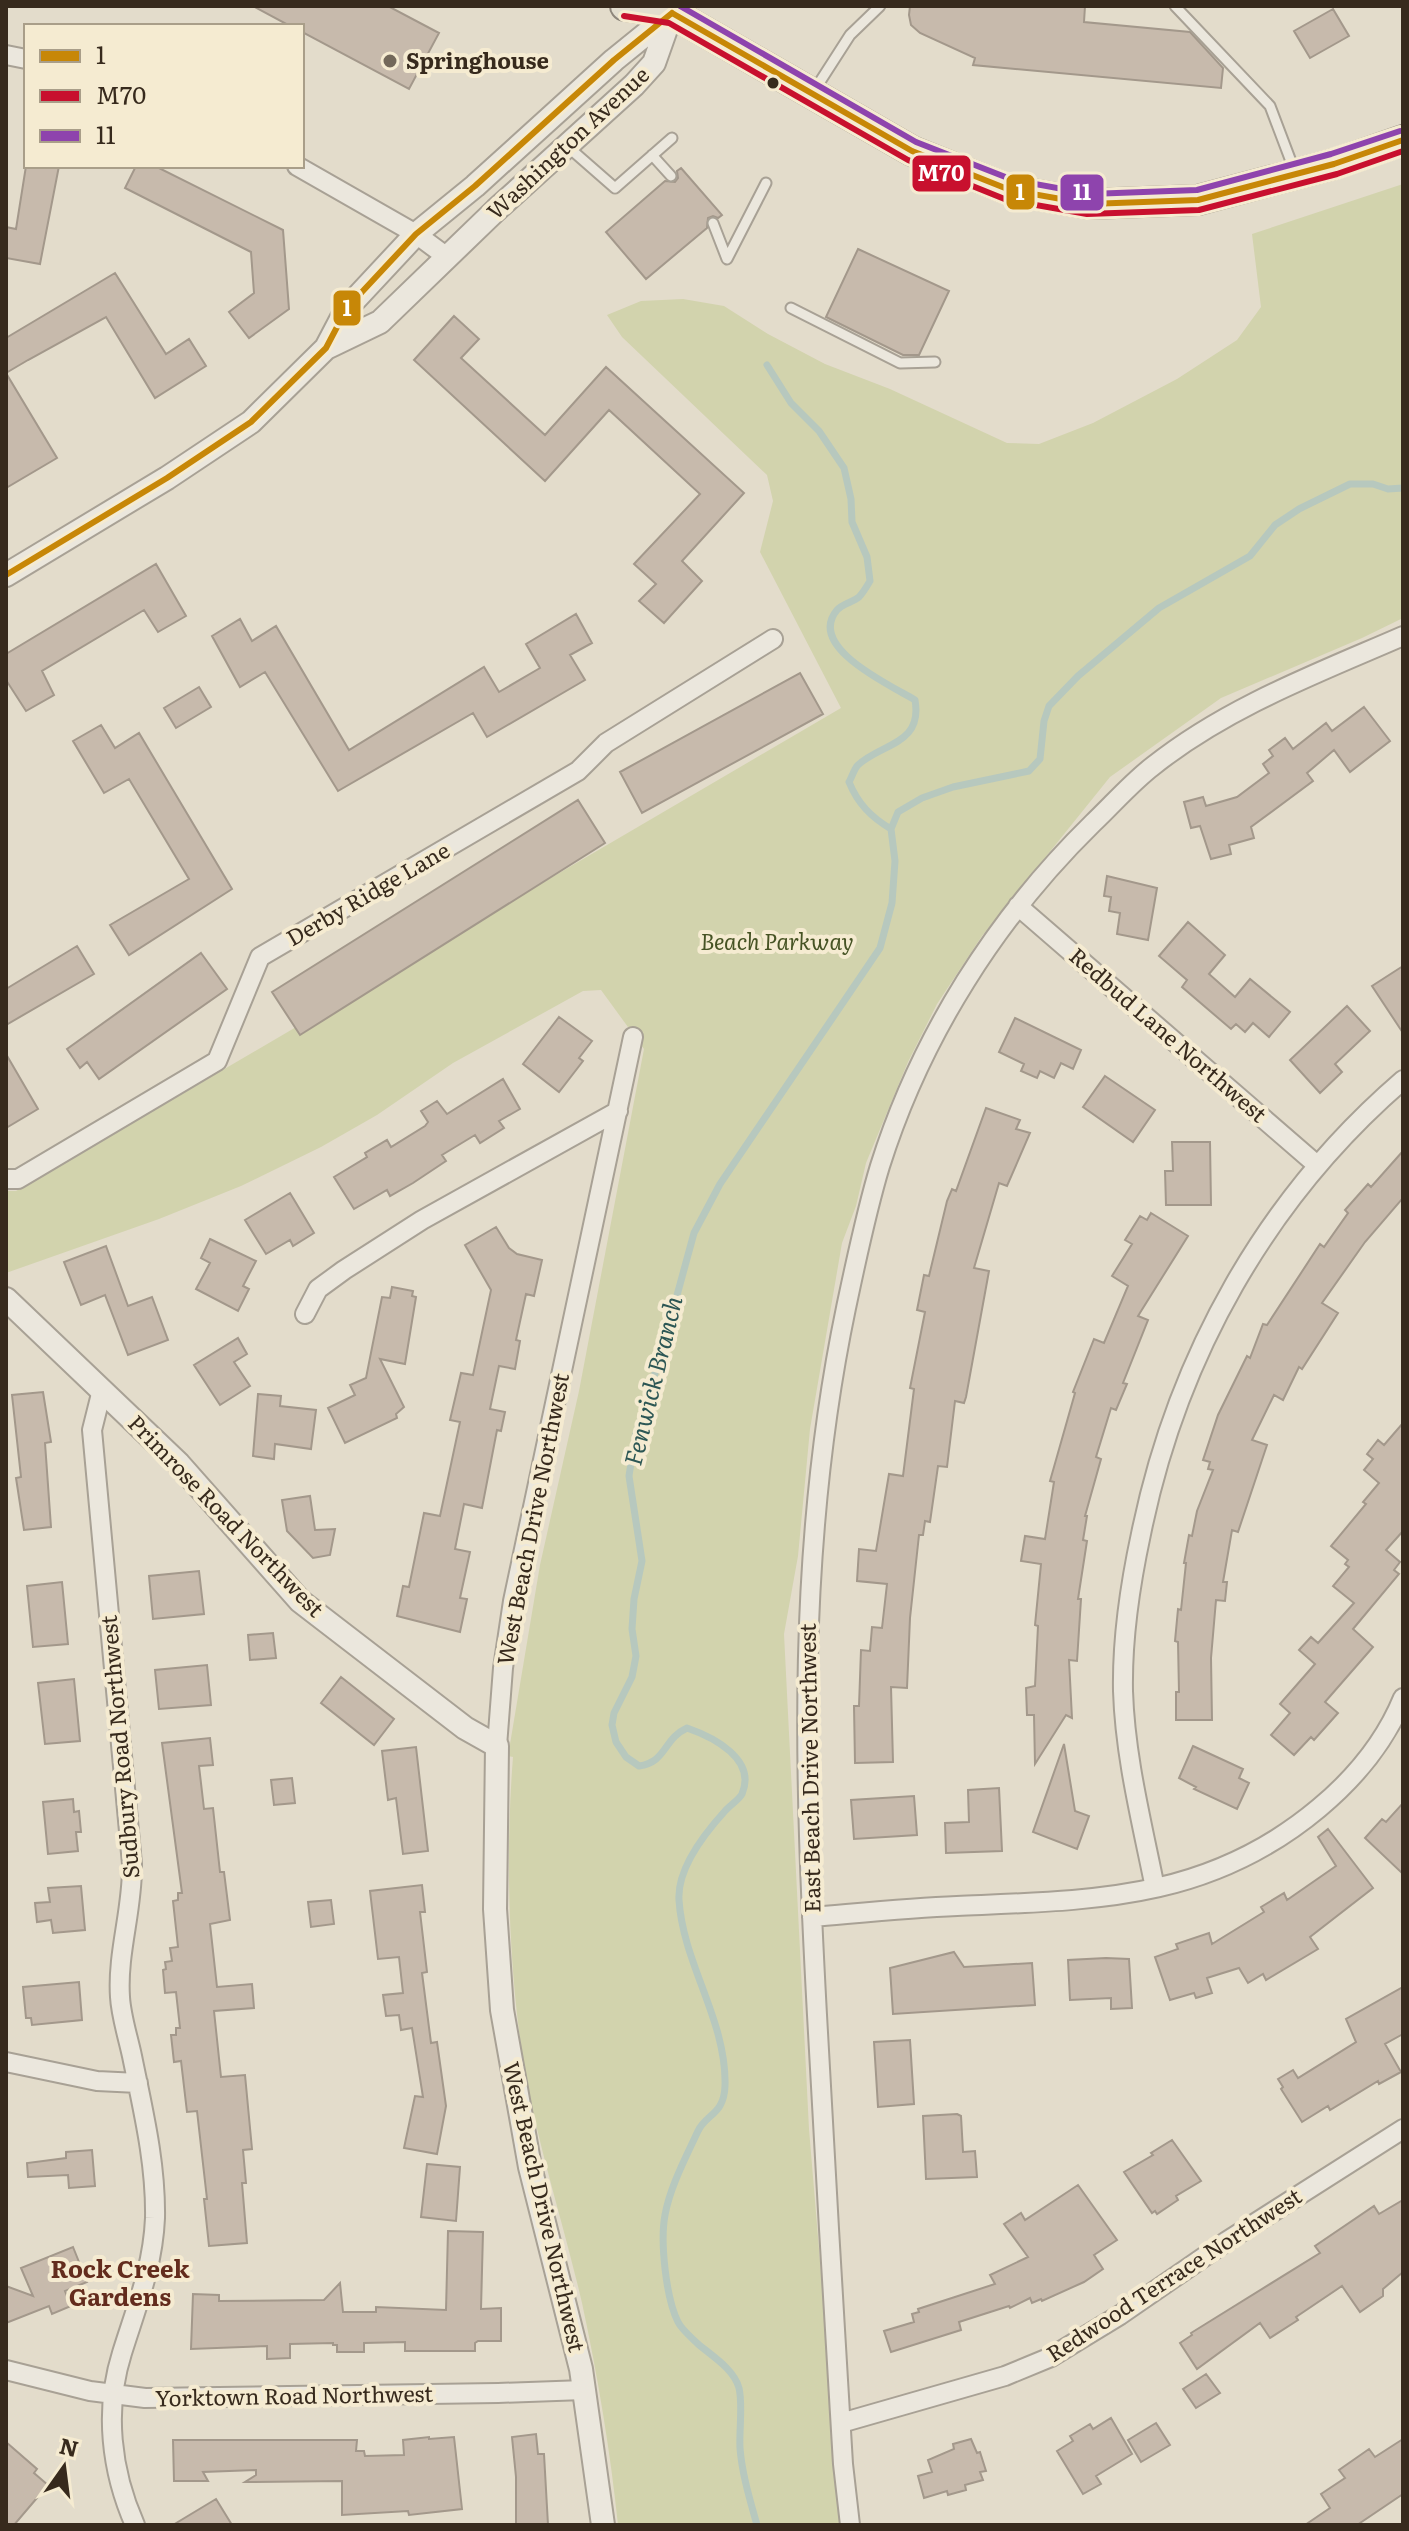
<svg xmlns="http://www.w3.org/2000/svg" width="1409" height="2531" viewBox="0 0 1409 2531" font-family="Literata,serif">
<style>
.green{fill:#d2d3ad}
.lines{fill:none;stroke-linecap:round;stroke-linejoin:round}
.stream{stroke:#b7c8be;stroke-width:7}
.building{fill:#c7baac;stroke:#a3988b;stroke-width:2}
.service-casing{stroke:#a8a195;stroke-width:13}
.minor-casing{stroke:#a8a195;stroke-width:22}
.tertiary-casing{stroke:#a8a195;stroke-width:26}
.primary-casing{stroke:#8d867b;stroke-width:32}
.service{stroke:#ebe7dd;stroke-width:9}
.minor{stroke:#ebe7dd;stroke-width:18}
.tertiary{stroke:#ebe7dd;stroke-width:22}
.primary{stroke:#e2ddce;stroke-width:28}
.bus-1-casing{stroke:#f5ebd1;stroke-width:12}
.bus-2-casing{stroke:#f5ebd1;stroke-width:12}
.bus-3-casing{stroke:#f5ebd1;stroke-width:12}
.bus-1{stroke:#c78707;stroke-width:6}
.bus-2{stroke:#c8102e;stroke-width:6}
.bus-3{stroke:#8e44ad;stroke-width:6}
.poi-dot{fill:#73685a;stroke:#f5ebd1;stroke-width:3}
.bus-dot{fill:#372a1d;stroke:#f5ebd1;stroke-width:3}
.labels{text-anchor:middle;stroke-width:8;stroke-linejoin:round;paint-order:stroke}
.poi-label{font-size:22px;font-weight:bold;fill:#372a1d;stroke:#f5ebd1;text-anchor:start}
.street-label{font-size:22px;fill:#372a1d;stroke:#f5ebd1}
.park-label{font-size:22px;font-style:italic;fill:#465324;stroke:#f5ebd1}
.water-label{font-size:24px;font-style:italic;fill:#2c5654;stroke:#f5ebd1}
.neighbourhood-label{font-size:24px;font-weight:bold;fill:#632c1d;stroke:#f5ebd1}
.line-badge{stroke:#f5ebd1;stroke-width:3}
.badge-label{font-size:22px;text-anchor:middle;font-weight:bold;fill:#fff}
</style>
<rect width="100%" height="100%" fill="#e3dccb"/>
<path class="green" d="M1403 184V618L1362 638 1221 698 1110 777 982 936 937 1004 908 1062 866 1163 856 1206 842 1243 810 1429 798 1556 784 1634 809 2129 842 2525H618C610 2450 598 2377 582 2303 561 2212 530 2123 519 2031 508 1941 506 1847 513 1757L508 1756 540 1565 579 1391 644 1049 601 990 583 991 453 1063 377 1115 321 1147 241 1186 159 1219 6 1273V1191H16L841 708 760 552 773 501 767 475 622 337 607 315 641 301 683 299 724 306 768 334 825 364 890 389 1007 443 1039 444 1093 423 1177 379 1237 340 1261 307 1252 234Z"/>
<g class="lines">
<path class="stream" d="M767 365 791 403 819 431 844 468 851 499 852 522 867 557 870 581C867 586 863 593 859 597 853 602 842 604 837 610 806 647 890 685 915 700 923 745 881 743 858 765 854 769 852 777 849 782 858 804 871 817 891 829
M757 2525C750 2500 742 2474 740 2448 739 2431 743 2404 739 2388 734 2369 712 2356 698 2344 692 2338 682 2330 678 2322 666 2298 660 2242 665 2215 670 2187 686 2157 698 2131 706 2114 724 2115 725 2086 727 2021 683 1964 679 1900 677 1869 705 1833 725 1811 730 1805 739 1800 742 1794 757 1759 713 1737 687 1728 663 1739 667 1762 639 1766L626 1757 616 1742 612 1725 614 1713 632 1677 636 1656 632 1629 634 1599 642 1561 629 1476 635 1437 661 1354 694 1233 720 1184 880 948 892 903 895 861 891 829 898 812 922 798 953 787 1029 771 1040 759 1044 721 1049 706 1078 676 1159 608 1250 556 1275 525 1299 509 1350 484H1373L1388 489 1403 488"/>
</g>
<path class="building" d="M253 6H388L439 33 409 89 302 32V26H290Z
M910 6H1085L1084 22 1190 32 1223 68 1221 88 973 65 975 58 920 33 911 25 909 15Z
M1333 9 1349 36 1310 58 1294 31Z
M26 166H59L40 264 6 258V227L16 229Z
M136 166H155L283 230 289 309 249 338 229 312 254 293 251 252 125 188Z
M681 168 722 215 718 218 713 216 708 218 707 228 646 279 606 232 665 181 675 182 678 178 677 171Z
M858 249 949 291 919 355H903L826 317Z
M115 273 166 354 189 339 206 366 155 398 106 317 28 360 6 373 57 458 6 488V338Z
M454 316 479 339 461 358 545 435 606 367 744 493 682 561 702 581 664 623 639 601 656 584 634 564 700 494 609 410 545 481 414 360Z
M156 564 186 616 158 632 144 610 42 671 54 695 26 711 6 680V654Z
M576 614 592 643 570 655 585 680 487 737 473 713 338 791 265 672 240 687 212 636 240 619 252 641 276 626 349 750 484 667 499 692 540 668 526 644Z
M800 673 823 714 642 813 620 772Z
M199 687 211 707 176 728 164 708Z
M1364 707 1390 741 1350 772 1334 750 1307 773 1313 781 1251 827 1254 838 1229 845 1231 854 1211 859 1200 826 1191 828 1184 802 1203 797 1206 806 1237 797 1269 773 1263 764 1273 756 1269 750 1285 738 1293 749 1326 723 1332 731Z
M101 725 115 748 139 733 232 889 129 955 110 925 189 879 129 779 104 793 73 741Z
M578 800 605 843 300 1035 272 992Z
M1107 876 1157 888 1148 940 1117 934 1120 913 1109 911 1111 897 1104 896Z
M1188 922 1225 955 1209 974 1235 997 1250 979 1290 1012 1269 1037 1253 1023 1245 1032 1236 1024 1231 1029 1182 987 1187 980 1159 956Z
M77 946 94 974 6 1025V989Z
M201 953 227 989 99 1079 87 1062 80 1068 67 1049Z
M1403 966V1033L1372 986Z
M1347 1006 1370 1031 1335 1064 1342 1072 1320 1093 1290 1060Z
M559 1017 592 1041 579 1058 583 1061 559 1092 523 1064Z
M1015 1018 1081 1050 1073 1069 1061 1063 1054 1078 1040 1071 1037 1078 1021 1071 1024 1064 999 1052Z
M6 1054 38 1109 6 1128Z
M1105 1076 1155 1110 1133 1142 1083 1107Z
M503 1079 520 1109 499 1121 504 1128 480 1143 475 1135 442 1155 446 1161 413 1183 390 1196 387 1190 354 1209 334 1177 367 1157 365 1153 387 1140 391 1147 425 1126 428 1122 421 1111 437 1101 447 1114Z
M986 1108 1020 1120 1016 1129 1030 1133 1007 1186 999 1183 974 1268 989 1271 966 1397 964 1403 955 1401 947 1467 938 1466 930 1522 925 1521 923 1535H919L910 1618 907 1688 891 1687 893 1762 855 1763 854 1706H859L861 1650 870 1651 872 1627 882 1628 887 1584 857 1581 859 1549 876 1551 889 1474 903 1476 914 1389 910 1388 925 1312 917 1310 924 1275 929 1276 947 1201 952 1189 956 1191Z
M1172 1142H1210L1211 1205H1166L1165 1171H1173Z
M1403 1151V1198L1365 1242 1322 1303 1338 1313 1302 1369 1299 1367 1283 1400 1274 1395 1252 1440 1267 1445 1238 1532 1232 1530 1223 1582H1227L1225 1601 1216 1600 1211 1658 1212 1720H1176V1692H1179L1178 1642 1175 1641 1178 1609 1181 1610 1186 1563H1184L1189 1535 1192 1536 1197 1511 1213 1470 1208 1469 1210 1462 1203 1460 1218 1415 1247 1356 1250 1358 1263 1324 1267 1325 1320 1244 1324 1247 1348 1213 1345 1210 1368 1184 1371 1187Z
M290 1193 314 1233 293 1246 290 1240 266 1254 245 1220Z
M1151 1213 1188 1236 1138 1316 1148 1320 1123 1383 1127 1384 1116 1410 1111 1408 1096 1457 1101 1459 1085 1516H1087L1083 1540 1087 1541 1078 1599H1081L1077 1661 1069 1660 1072 1718 1066 1715 1035 1764 1034 1715H1027L1026 1688 1035 1686 1038 1626 1035 1625 1041 1564 1021 1561 1025 1536 1045 1539 1054 1482 1050 1481 1075 1393 1073 1392 1094 1339 1104 1343 1128 1286 1112 1276 1132 1244 1125 1240 1140 1216 1147 1220Z
M496 1227 509 1248 517 1254 542 1260 534 1296 526 1294 516 1340 520 1341 515 1369 499 1366 490 1409 505 1412 501 1431 497 1430 482 1508 464 1504 455 1549 470 1552 460 1598 467 1599 460 1632 397 1616 403 1586 409 1587 424 1513 440 1516 460 1422 450 1420 461 1373 473 1375 491 1290 465 1245Z
M210 1239 256 1261 243 1286 249 1289 238 1311 196 1289 210 1263 201 1258Z
M106 1246 128 1306 152 1297 168 1340 128 1355 105 1295 81 1305 64 1262Z
M392 1287 413 1291 412 1296 416 1297 405 1364 380 1359 404 1407 396 1414 397 1418 345 1443 328 1408 355 1395 350 1385 366 1378 382 1297 390 1298Z
M238 1338 247 1354 234 1362 250 1386 220 1405 194 1365Z
M43 1392 51 1442 45 1443 51 1527 24 1530 16 1478 21 1477 12 1395Z
M258 1394 281 1396 280 1406 316 1410 311 1449 275 1444 274 1459 253 1456Z
M1403 1423V1531L1386 1550 1400 1562 1394 1570 1399 1574 1353 1629 1373 1647 1325 1702 1338 1713 1314 1740 1311 1737 1294 1755 1271 1735 1290 1713 1280 1704 1315 1664 1299 1650 1311 1637 1318 1643 1354 1603 1333 1586 1349 1567 1345 1564 1348 1560 1331 1546 1366 1504 1363 1502 1379 1483 1364 1470 1373 1459 1367 1454 1378 1440 1384 1445Z
M310 1496 315 1530 335 1529 330 1555 313 1558 287 1531 282 1500Z
M199 1571 204 1614 153 1619 149 1576Z
M62 1582 68 1644 33 1647 27 1586Z
M273 1633 276 1658 250 1660 248 1635Z
M207 1665 211 1705 159 1709 155 1670Z
M341 1677 394 1719 374 1745 321 1703Z
M74 1679 80 1741 45 1744 38 1683Z
M210 1738 213 1765 199 1766 204 1809 213 1808 220 1872H224L230 1920 210 1924 217 1987 252 1984 254 2008 214 2011 221 2077 245 2075 252 2149 243 2150 246 2183H242L247 2243 209 2246 204 2199H207L197 2111 187 2112 181 2061 174 2062 171 2035H176V2028H180L176 1992 165 1993 163 1970 166 1969 165 1962 172 1961 170 1948 178 1947 173 1901 178 1900V1893H182L162 1743Z
M1064 1744 1075 1811 1089 1816 1077 1849 1033 1832Z
M1193 1746 1243 1769 1239 1778 1249 1783 1237 1809 1194 1789 1196 1787 1179 1778Z
M416 1747 428 1851 403 1854 396 1798 388 1800 382 1751Z
M292 1778 295 1803 274 1805 271 1780Z
M999 1788 1002 1851 946 1853 945 1823 969 1822 968 1790Z
M914 1796 917 1835 854 1839 851 1800Z
M73 1799 74 1812 79 1811 81 1832H76L78 1851 48 1854 43 1802Z
M1403 1803V1874L1365 1838 1382 1819 1386 1822Z
M1328 1829 1373 1888 1310 1937 1318 1949 1266 1980 1263 1974 1248 1983 1239 1968 1207 1978 1212 1993 1196 1998 1194 1993 1170 2000 1155 1957 1178 1949 1176 1944 1209 1933 1212 1944 1264 1912 1261 1907 1284 1893 1287 1900 1336 1866 1318 1837Z
M422 1885 425 1912H420L427 1972 422 1973 431 2043 437 2042 446 2106 437 2154 404 2148 415 2096 423 2097 412 2028 401 2030 399 2015 386 2016 383 1995 403 1993 399 1957 378 1959 370 1891Z
M81 1886 85 1930 53 1933 51 1920 37 1922 35 1903 50 1902 48 1888Z
M331 1900 334 1924 311 1927 308 1902Z
M954 1952 964 1967 1032 1963 1035 2005 893 2014 890 1968Z
M1106 1958 1129 1959 1132 2008 1111 2009V1998L1070 2000 1068 1960Z
M79 1982 82 2020 32 2025 31 2018H26L23 1987Z
M1403 1987V2034L1385 2044 1401 2072 1379 2084 1378 2081 1330 2110 1328 2106 1302 2122 1281 2089 1283 2087 1278 2079 1293 2070 1298 2078 1356 2042 1346 2019Z
M910 2040 914 2104 878 2107 874 2042Z
M957 2114 961 2116 963 2152 975 2151 977 2177 926 2179 923 2116Z
M1172 2140 1201 2181 1176 2196 1178 2200 1157 2214 1155 2211 1152 2213 1124 2172 1153 2155 1151 2153Z
M92 2150 95 2186 69 2188 68 2175 28 2177 27 2163 66 2158V2152Z
M427 2164 460 2167 456 2221 421 2217Z
M1078 2185 1117 2240 1094 2255 1103 2269 1084 2282 1042 2301 1041 2299 1032 2303 1030 2298 1010 2308 1009 2306 959 2322 961 2330 891 2352 884 2331 914 2322 912 2314 919 2312 918 2309 995 2284 990 2275 1028 2257 1004 2224 1021 2213 1025 2220Z
M1403 2200V2272L1383 2289V2296L1360 2312 1342 2286 1296 2317 1298 2320 1270 2338 1260 2323 1197 2369 1180 2343 1192 2335 1191 2333 1320 2253 1315 2246 1374 2206 1379 2214Z
M448 2231 483 2232 481 2309 501 2308V2341H478L475 2343V2351H405V2342L364 2343V2352H337V2345H333V2343L290 2344V2358L267 2359V2346L191 2349 193 2294 219 2295V2301L324 2300 340 2283 343 2312H376V2307L446 2310Z
M73 2247 87 2282 65 2291 71 2306 52 2314 49 2306 6 2323V2286L33 2296 21 2268Z
M1206 2374 1220 2393 1196 2408 1183 2389Z
M1111 2418 1132 2454 1096 2476 1101 2484 1083 2494 1057 2451 1073 2441 1070 2436 1090 2424 1093 2429Z
M1156 2423 1170 2445 1141 2462 1128 2440Z
M536 2434 538 2454H544L548 2525H516V2477L512 2437Z
M429 2437V2439L454 2437 462 2509 409 2515 408 2511 342 2515V2481L245 2482 256 2475V2470L203 2472 208 2481H174L173 2440H357L356 2451H364L365 2456 404 2455 403 2440Z
M971 2439 977 2453 980 2452 986 2471 980 2472 983 2480 965 2485 966 2490 948 2495 947 2491 924 2498 918 2476 932 2472 928 2460 954 2449 953 2444Z
M1403 2439V2494L1357 2525H1305L1330 2508 1321 2494 1345 2478 1339 2470 1369 2449 1375 2457Z
M6 2442 37 2469 34 2473 48 2485 14 2525H6Z
M216 2499 232 2525H173Z"/>
<g class="lines">
<defs>
<path id="service" d="M1175 6 1270 106 1295 172
M814 91 850 35 880 6
M567 146 615 188 672 138
M652 155 671 176
M713 223 727 259 766 183
M791 308 900 363 935 362"/>
<path id="minor" d="M6 55 26 59
M297 166 416 234 447 257
M1018 906 1317 1165
M6 1179H18L217 1061 260 957 578 771 606 743 773 639
M305 1314 318 1289 344 1270 422 1220 618 1111
M102 1390 92 1430 132 1864C133 1909 117 1952 120 1997 121 2016 128 2037 132 2056 143 2110 156 2163 155 2218 153 2267 136 2308 122 2353 104 2410 111 2471 135 2525
M497 1746 503 1668 513 1601 633 1037
M1155 1888C1142 1823 1125 1757 1123 1691 1122 1638 1130 1585 1141 1534 1177 1357 1266 1198 1403 1080
M812 1917C860 1913 909 1908 957 1906 1094 1900 1208 1901 1319 1808 1355 1778 1385 1742 1403 1698
M6 2062 97 2081 138 2083
M6 2370 90 2391 145 2398 498 2393 584 2390
M841 2423 1005 2376 1051 2357 1120 2315 1227 2241 1403 2129
M850 2525 843 2464C834 2314 825 2165 817 2015 804 1774 796 1547 846 1308 856 1261 866 1212 880 1166 921 1036 996 918 1093 823 1113 804 1132 782 1153 766 1227 707 1318 673 1403 636"/>
<path id="tertiary" d="M326 348 380 322 496 210 634 85 654 63 671 15
M6 575 167 478 251 422 326 348 347 308 416 234 475 186 614 60 672 13
M6 1299 179 1464 300 1601 465 1728 497 1746 495 1909 502 2010 530 2167 581 2369 603 2525"/>
<path id="primary" d="M625 6 672 13 912 151 1010 190 1089 204 1198 200 1334 164 1403 140"/>
</defs>
<use href="#service" class="service-casing"/>
<use href="#minor" class="minor-casing"/>
<use href="#tertiary" class="tertiary-casing"/>
<use href="#primary" class="primary-casing"/>
<use href="#service" class="service"/>
<use href="#minor" class="minor"/>
<use href="#tertiary" class="tertiary"/>
<use href="#primary" class="primary"/>
<defs>
<path id="bus-1" d="M672 13 912 151 1010 190 1089 204 1198 200 1334 164 1403 140
M6 575 167 478 251 422 326 348 347 308 416 234 475 186 614 60 672 13"/>
<path id="bus-2" d="M624 16 669 23 908 160 1007 200 1087 214 1199 210 1337 174 1403 151"/>
<path id="bus-3" d="M680 6 916 142 1013 180 1090 194 1197 190 1331 154 1400 131"/>
</defs>
<use href="#bus-1" class="bus-1-casing"/>
<use href="#bus-2" class="bus-2-casing"/>
<use href="#bus-3" class="bus-3-casing"/>
<use href="#bus-1" class="bus-1"/>
<use href="#bus-2" class="bus-2"/>
<use href="#bus-3" class="bus-3"/>
</g>
<circle class="poi-dot" cx="390" cy="61" r="8"/>
<circle class="bus-dot" cx="773" cy="83" r="7"/>
<g class="labels">
<g class="poi-label">
<text x="406" y="69">Springhouse</text>
</g>
<g class="street-label">
<text transform="translate(568 143) rotate(-43)" y="8">Washington Avenue</text>
<text transform="translate(368 894) rotate(-30)" y="8">Derby Ridge Lane</text>
<text transform="translate(1168 1035) rotate(41)" y="8">Redbud Lane Northwest</text>
<text transform="translate(226 1516) rotate(46)" y="8">Primrose Road Northwest</text>
<text transform="translate(533 1519) rotate(-79)" y="8">West Beach Drive Northwest</text>
<text transform="translate(120 1747) rotate(-95)" y="8">Sudbury Road Northwest</text>
<text transform="translate(810 1768) rotate(-91)" y="8">East Beach Drive Northwest</text>
<text transform="translate(544 2207) rotate(77)" y="8">West Beach Drive Northwest</text>
<text transform="translate(1174 2275) rotate(-33)" y="8">Redwood Terrace Northwest</text>
<text transform="translate(294 2396) rotate(-1)" y="8">Yorktown Road Northwest</text>
</g>
<g class="park-label">
<text x="777" y="950">Beach Parkway</text>
</g>
<g class="water-label">
<text transform="translate(654 1381) rotate(-76)" y="8">Fenwick Branch</text>
</g>
<g class="neighbourhood-label">
<text x="120" y="2278">Rock Creek<tspan x="120" dy="28">Gardens</tspan></text>
</g>
</g>
<g class="line-badge">
<rect x="911" y="154" width="61" height="39" rx="8" fill="#c8102e"/>
<rect x="1005" y="173" width="31" height="38" rx="8" fill="#c78707"/>
<rect x="1059" y="173" width="46" height="39" rx="8" fill="#8e44ad"/>
<rect x="332" y="289" width="30" height="38" rx="8" fill="#c78707"/>
</g>
<g class="badge-label">
<text x="941" y="181">M70</text>
<text x="1020" y="200">1</text>
<text x="1082" y="200">11</text>
<text x="347" y="316">1</text>
</g>
<rect width="1409" height="2531" fill="none" stroke="#372a1d" stroke-width="16"/>
<rect x="24" y="24" width="280" height="144" fill="#f5ebd1" stroke="#a99e89" stroke-width="2"/>
<rect x="40" y="50" width="40" height="12" fill="#c78707" stroke="#a99e89" stroke-width="2"/>
<text x="96" y="64" font-size="24" fill="#372a1d">1</text>
<rect x="40" y="90" width="40" height="12" fill="#c8102e" stroke="#a99e89" stroke-width="2"/>
<text x="96" y="104" font-size="24" fill="#372a1d">M70</text>
<rect x="40" y="130" width="40" height="12" fill="#8e44ad" stroke="#a99e89" stroke-width="2"/>
<text x="96" y="144" font-size="24" fill="#372a1d">11</text>
<g transform="translate(64 2467) rotate(14)" stroke="#f5ebd1" stroke-width="6" paint-order="stroke">
<path d="M0-6L14 30L0 20L-14 30Z" fill="#372a1d"/>
<text y="-12" font-size="22" font-weight="bold" text-anchor="middle" fill="#372a1d">N</text>
</g>
</svg>
